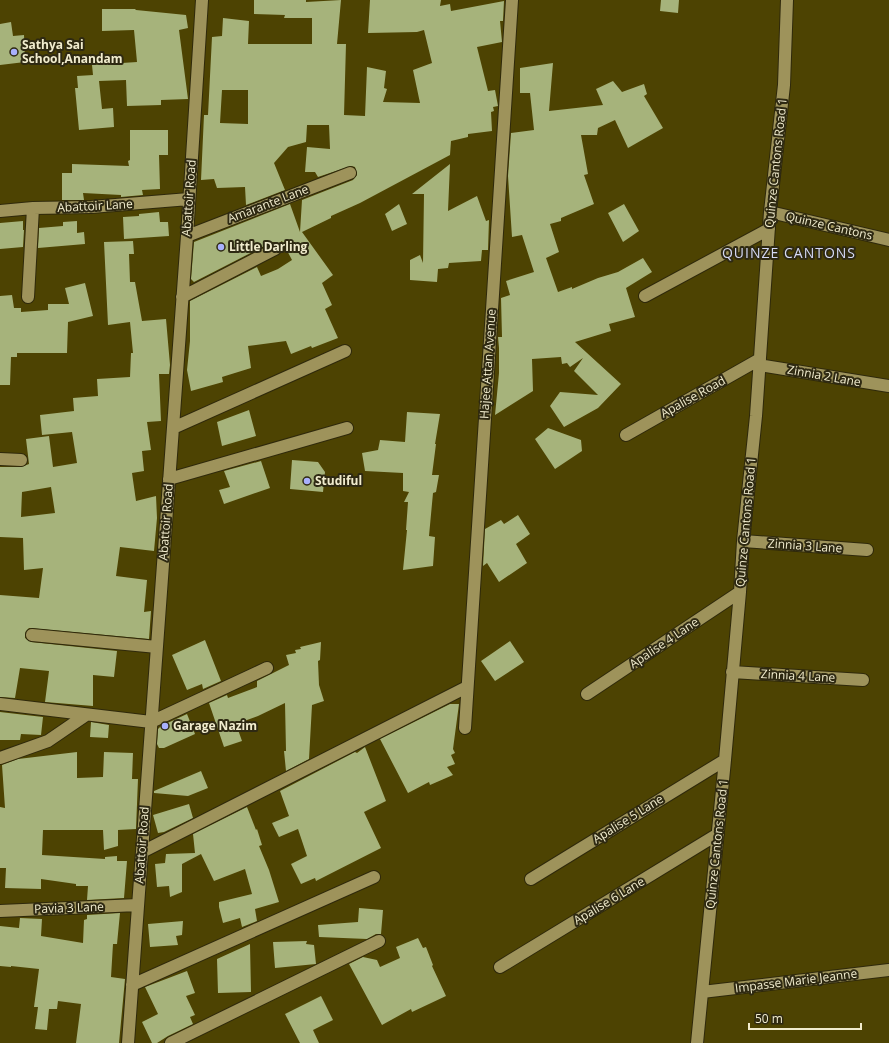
<svg xmlns="http://www.w3.org/2000/svg" width="889" height="1043" viewBox="0 0 889 1043" font-family="'Open Sans',sans-serif">
<style>
.building{fill:#a6b37b;fill-rule:evenodd}
.lines{fill:none;stroke-linecap:round;stroke-linejoin:round}
.minor-casing{stroke:#2f290b;stroke-width:14}
.minor{stroke:#9e935b;stroke-width:12}
.poi-dot{fill:#a8b0fc;stroke:#2e2912;stroke-width:1.5}
.labels{text-anchor:middle;stroke-width:4;stroke-linejoin:round;paint-order:stroke}
.poi-label{font-size:12px;font-weight:bold;fill:#f1ecce;stroke:#2e2912;text-anchor:start}
.street-label{font-size:12px;fill:#f1ecce;stroke:#2e2912}
.quarter-label{font-size:14px;letter-spacing:1px;fill:#d5d9f6;stroke:#2e2912}
</style>
<rect width="100%" height="100%" fill="#4d4302"/>
<path class="building" d="M254 0H306V2L341 0 337 44H346L344 115 365 116 367 67 386 71 384 88 387 89 383 102 420 103 413 70 432 63 424 30 417 32 368 33 370 0H441L440 6 450 4 451 11 504 1 503 21H500L502 42 477 47 488 91 495 90 498 106 493 107 494 111 491 112 492 131 468 134V137L451 141 450 155 360 203 331 216V218L302 232 333 275 322 283 332 305 325 309 338 338 312 348 311 346 291 354 286 341 248 346 251 368 222 377 223 382 191 391 187 370 190 341V301L257 267 261 276 278 269 292 260 282 241 279 243 272 242 194 282 191 279 194 242 290 204 300 232 302 200 353 180 357 175 355 167 351 166 318 177 315 172H305L307 147 330 149 329 125H307L306 142 288 147 274 163 285 190 246 205 245 187 217 188 214 179 201 180 204 115H208L212 37 222 36 223 18 249 21 248 44H312V18H284L285 15 254 14ZM222 90H248V124L220 123Z
M661 0H679L678 13 660 11Z
M102 9H135L136 10 186 15 188 28 179 30 188 99 161 100V105L127 106 126 80 99 81 102 109 113 108 114 127 79 130 75 88H78L77 76 93 75 92 65 137 62 134 30 102 31Z
M11 22 13 36 24 35 25 62 0 65V24Z
M553 63 549 111 603 105 596 89 613 81 622 92 644 84 647 94 644 96 663 128 628 148 615 120 598 128 597 135H581L588 174 584 175 594 204 561 218V221L550 224 559 252 546 258 558 292 572 287V289L598 278 618 272 643 258 652 272 626 288 635 317 609 324 611 331 575 342 621 384 598 408 564 427 550 406 560 392 598 395 574 371 583 358 570 367 567 363 562 364 561 357 532 359 533 391 495 415 499 373V348L498 337H502L501 298 510 295 506 281 534 272 522 235 512 237 508 176 511 133 534 130 530 93H520V68Z
M130 130H168V155H159L160 189 142 190 143 195 121 197V195L83 193 84 200H62V173H72V164L129 166 128 161 130 160Z
M450 164 448 211 477 196 486 221 489 220 488 250H482L481 261 449 263 448 268 438 269 437 282 410 280V260L420 255 423 263 424 194H412Z
M399 204 407 224 392 231 385 214Z
M624 204 639 231 623 242 608 213Z
M159 212 160 222H168L169 236 124 239 123 217 139 216V214Z
M23 221V230H24L23 247 0 249V223Z
M77 221V233L84 232 85 244 38 248 39 228 63 226V222Z
M133 241 134 254H129L130 282H135L142 321 166 319 170 365 169 374H159L161 421 147 422 151 450 142 451 144 471 132 473 136 501 156 496 157 518 154 551 120 547 116 576 147 580 144 612 151 611 149 639 29 628 26 631 25 635V638L31 642 117 651 114 677 93 675V706L45 702 49 671 20 668 15 698 0 697V595L39 598 43 568 24 570 23 538 0 537V467H21L29 464 26 439 49 436 53 467 77 463 72 432 42 435 40 415 74 411 73 398 98 396 97 379 130 377 131 353H133L130 322 108 325 104 242ZM51 487 55 513 21 517 22 492Z
M85 283 93 316 68 322 67 353H17V357H11L10 385H0V296L12 295 14 308H21V312L48 310V304H69L65 288Z
M249 410 256 436 222 446 217 422Z
M407 412 440 414 435 444H436L432 475H439L436 492 433 493 429 536 435 537 433 566 403 570 407 530H406L408 502H404L409 492 403 491V473L365 471 362 453 378 450 380 440 405 442Z
M548 428 581 440 582 451 555 469 535 439Z
M292 460 318 462 325 472 323 492 290 489Z
M261 461 270 488 224 504 219 490 230 487 224 471Z
M518 515 530 534 516 544 527 563 499 582 487 563 483 566 485 529 501 520 504 524Z
M205 640 221 681 203 689 202 684 187 690 172 655Z
M510 641 524 662 495 681 481 661Z
M321 642 320 660 318 661 319 685 324 701 312 705 309 759 286 771 284 751H286L285 703 258 716 236 724 242 741 224 747 209 703 227 695 228 698 257 687V681L289 665 286 655 296 653 295 650 301 649 300 647Z
M450 704H459L453 749 455 753 451 755 455 764 447 767 453 775 430 785 429 782 408 793 380 739Z
M0 712 43 717 41 735 21 734 20 740H0Z
M187 714 195 734 164 748H159L157 744 158 729 161 726Z
M91 722 109 725 108 738 90 737Z
M365 747 386 801 364 812 381 848 316 881 315 878 301 884 291 864 307 856 298 829 279 837 272 823 289 816 280 791 355 752 357 753Z
M77 752V778L103 777 104 752 133 753 132 779H138L136 829 118 830V846L104 850 103 830H43L42 855 105 859V857L117 856V861H127L124 898 87 900 88 886H76V884L41 879V889L5 888 6 868H0V807L5 808 2 765 18 759Z
M201 771 208 788 188 796 154 793V791Z
M189 804 193 818 164 832 158 833 153 815Z
M247 807 256 830 257 829 262 845 259 846 269 870 279 902 255 909 257 921 242 927 240 918 223 923 219 907V902L252 894 245 869 214 881 201 854 182 864V892L170 897 169 886 157 887 155 864 165 863 166 854 195 853 193 834Z
M359 908 383 910 381 934H376L367 939 319 937 318 925 358 922Z
M120 913 117 944H113L111 977 125 979 119 1043H76L81 1004 58 1001 57 1009H49L47 1030 35 1029 38 1007H34L39 969 11 966V967L0 966V926L19 928 20 918 42 919 41 936 83 943 84 920 87 919V915Z
M183 921 182 935 176 936 178 945 150 947 148 924Z
M418 938 423 948 426 947 433 965 432 966 446 996 412 1012 411 1009 382 1025 349 964 363 957 377 960 380 967 400 958 396 947Z
M307 941 306 944 314 945 316 964 275 968 273 942Z
M250 944 251 992 218 993 217 959Z
M187 971 195 993 186 996 195 1015 190 1017 193 1024 168 1036 157 1043H152L142 1022 158 1014 145 987Z
M321 996 333 1020 313 1030 319 1043H300L285 1014Z"/>
<g class="lines">
<defs>
<path id="minor" d="M0 211 33 208 91 207 189 199
M770 212 889 240
M187 236 350 173
M645 296 769 229
M28 297 33 208
M182 297 275 249
M759 365 889 386
M173 428 345 351
M626 435 760 359
M0 459 21 460
M169 479 347 428
M743 541 867 550
M32 635 157 647
M732 672 863 680
M587 694 740 592
M0 704 151 722 267 668
M465 728 512 0
M0 758 48 741 86 715
M142 852 467 687
M531 879 725 760
M0 911 138 905
M500 967 718 834
M132 985 374 877
M702 992 889 970
M128 1043 187 236 202 0
M171 1043 379 941
M697 1043 725 760 740 592 743 541 756 416 770 212 784 85 787 0"/>
</defs>
<use href="#minor" class="minor-casing"/>
<use href="#minor" class="minor"/>
</g>
<g class="poi-dot">
<circle cx="14" cy="52" r="4"/>
<circle cx="221" cy="247" r="4"/>
<circle cx="307" cy="481" r="4"/>
<circle cx="165" cy="726" r="4"/>
</g>
<g class="labels">
<g class="poi-label">
<text x="22" y="49">Sathya Sai<tspan x="22" dy="14">School,Anandam</tspan></text>
<text x="229" y="251">Little Darling</text>
<text x="315" y="485">Studiful</text>
<text x="173" y="730">Garage Nazim</text>
</g>
<g class="street-label">
<text transform="translate(776 163) rotate(-84)" y="4">Quinze Cantons Road 1</text>
<text transform="translate(189 198) rotate(-86)" y="4">Abattoir Road</text>
<text transform="translate(268 204) rotate(-21)" y="4">Amarante Lane</text>
<text transform="translate(95 206) rotate(-3)" y="4">Abattoir Lane</text>
<text transform="translate(829 226) rotate(13)" y="4">Quinze Cantons</text>
<text transform="translate(488 364) rotate(-86)" y="4">Hajee Attan Avenue</text>
<text transform="translate(824 376) rotate(10)" y="4">Zinnia 2 Lane</text>
<text transform="translate(693 397) rotate(-29)" y="4">Apalise Road</text>
<text transform="translate(166 522) rotate(-86)" y="4">Abattoir Road</text>
<text transform="translate(746 522) rotate(-85)" y="4">Quinze Cantons Road 1</text>
<text transform="translate(805 546) rotate(4)" y="4">Zinnia 3 Lane</text>
<text transform="translate(664 643) rotate(-34)" y="4">Apalise 4 Lane</text>
<text transform="translate(798 676) rotate(3)" y="4">Zinnia 4 Lane</text>
<text transform="translate(628 819) rotate(-32)" y="4">Apalise 5 Lane</text>
<text transform="translate(717 844) rotate(-84)" y="4">Quinze Cantons Road 1</text>
<text transform="translate(142 845) rotate(-86)" y="4">Abattoir Road</text>
<text transform="translate(609 901) rotate(-31)" y="4">Apalise 6 Lane</text>
<text transform="translate(69 908) rotate(-2)" y="4">Pavia 3 Lane</text>
<text transform="translate(796 981) rotate(-7)" y="4">Impasse Marie Jeanne</text>
</g>
<g class="quarter-label">
<text x="789" y="258">QUINZE CANTONS</text>
</g>
</g>
<path d="M749 1023v6h112v-6" fill="none" stroke="#f1ecce" stroke-width="2"/>
<text x="755" y="1023" font-size="12" fill="#f1ecce" stroke="#2e2912" stroke-width="3" paint-order="stroke">50 m</text>
</svg>
